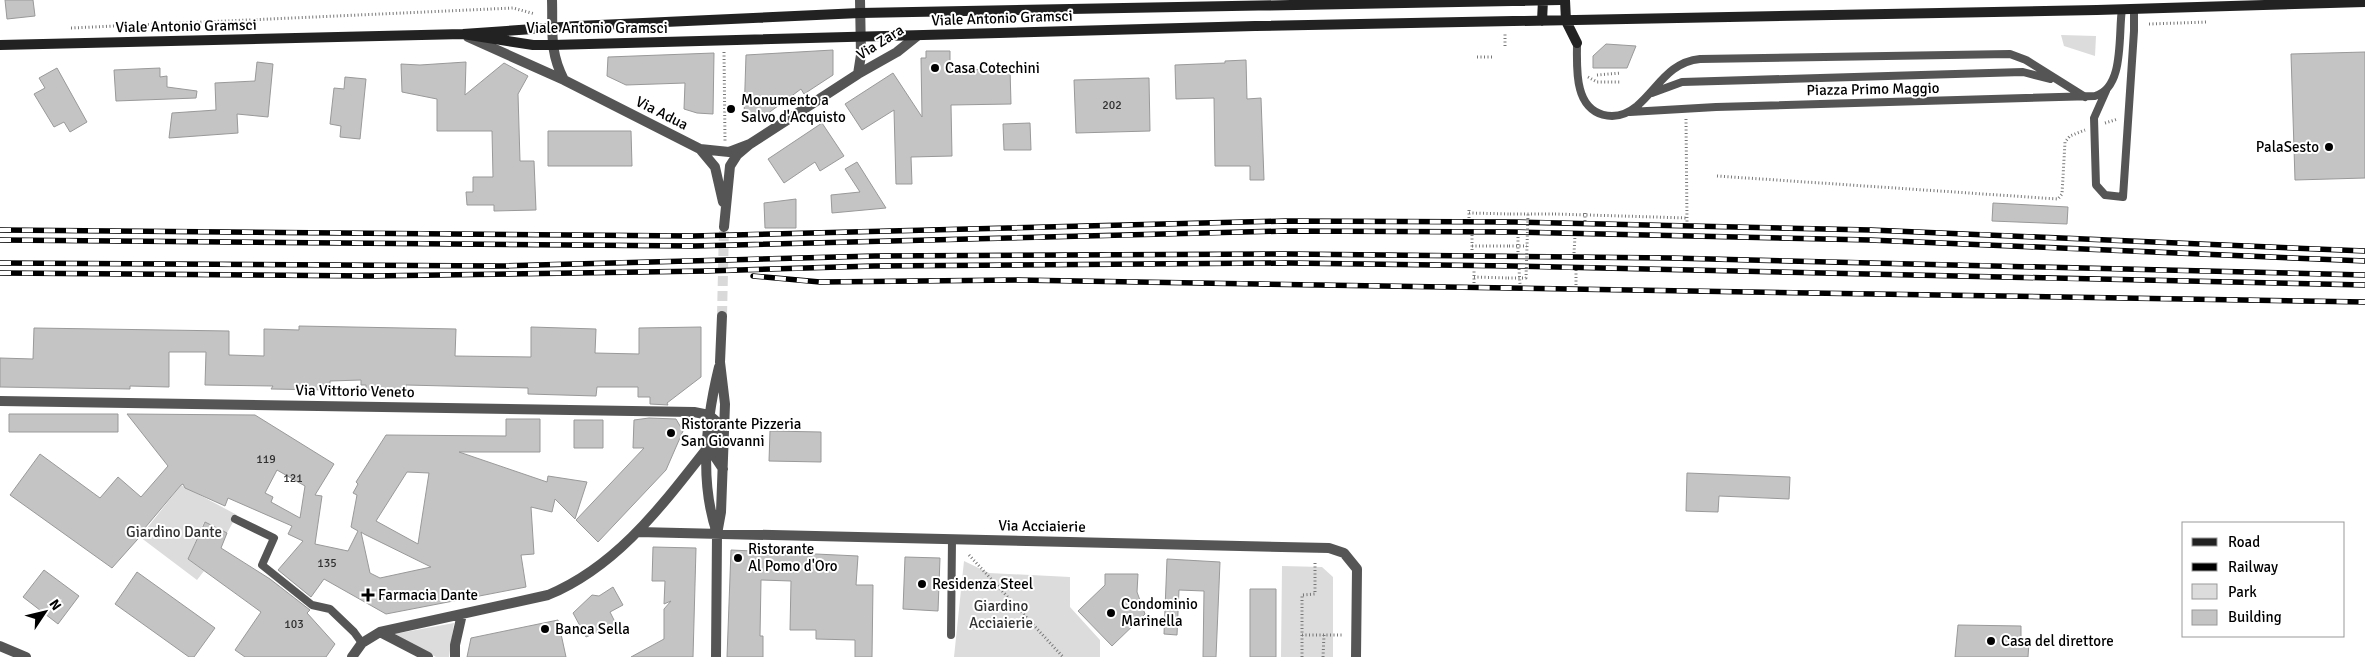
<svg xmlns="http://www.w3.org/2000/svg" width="2365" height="657" viewBox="0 0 2365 657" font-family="Signika,sans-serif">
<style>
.green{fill:#dcdcdc}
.building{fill:#c4c4c4;stroke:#999;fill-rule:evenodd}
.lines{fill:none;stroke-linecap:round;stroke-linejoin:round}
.street-tunnel{stroke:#d9d9d9;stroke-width:10;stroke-dasharray:10 5;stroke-linecap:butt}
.path{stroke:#777;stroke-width:3;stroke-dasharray:1 2.5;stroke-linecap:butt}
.lane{stroke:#555;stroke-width:8}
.street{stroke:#555;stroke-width:10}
.secondary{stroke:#222;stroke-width:10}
.rail-casing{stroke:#000;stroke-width:5.5}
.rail{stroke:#fff;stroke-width:4;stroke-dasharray:11;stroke-linecap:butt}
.path-bridge{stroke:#777;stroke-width:3;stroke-dasharray:1 2.5;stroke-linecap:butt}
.poi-dot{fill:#000;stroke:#fff;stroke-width:2}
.labels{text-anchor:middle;stroke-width:4;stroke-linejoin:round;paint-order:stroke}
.number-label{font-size:12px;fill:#313131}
.street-label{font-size:15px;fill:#000;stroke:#fff}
.poi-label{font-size:15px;fill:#000;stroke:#fff;text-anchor:start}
.park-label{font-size:15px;fill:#333;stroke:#fff}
</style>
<rect width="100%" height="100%" fill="#fff"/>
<path class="green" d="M2061 35 2096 36 2095 56 2064 46Z
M181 485 237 515 227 533 204 522 188 559 204 571 197 580 140 537Z
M964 561 989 573 1070 577V607L1100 640V657H954Z
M1282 566 1322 567 1333 577V657H1281Z
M454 623 449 657H436L394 634Z"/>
<path class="building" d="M5 0H33L35 16 7 19Z
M1606 44 1636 46 1627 68H1593V56Z
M833 50V75L804 94 801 89 767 114 744 117 746 55Z
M926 51H950V70L1010 69 1011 104 951 105 952 156 911 157 912 184H896L894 110 862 130 845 104 893 73 922 117 921 58H926Z
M2365 52V178L2295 180 2291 54Z
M714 53 713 114 697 113 684 109 685 83 626 85 607 76 608 57Z
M1246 60 1247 99 1261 98 1264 180H1250V166H1215L1214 98 1176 99 1175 65 1225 63V61Z
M257 62 273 64 268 117 237 114 238 133 169 138 172 113 216 110 215 83 255 81Z
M466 62 465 95 504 63 528 76 518 94 520 161H534L536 210 494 211V205H467L466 192H473V177H493L492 131H437V99L402 92 401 64 420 65Z
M57 68 87 122 70 132 64 122 54 127 34 94 45 88 39 78Z
M160 68V77L167 76V87L197 91 196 98 116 101 114 70Z
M345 77 366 79 360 139 340 137 341 126 330 124 334 88 344 89Z
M1149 78 1150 131 1076 133 1074 80Z
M822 123 844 156 820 171 815 162 784 183 768 159Z
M1030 123 1031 150H1004L1003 124Z
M548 131H631L632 166H548Z
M857 162 886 208 832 213 831 195 860 192 845 169Z
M796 199V228H765L764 203Z
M1993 203 2068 207 2067 224 1992 221Z
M299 326 456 329 455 356 531 357V327L596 329 595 353 639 354V328L701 327V377L667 403 668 405 650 404V397H638V387H597L596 396 528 394V388L406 385V389L366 390V385H361V380L330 381V390L271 389 273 386 205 385 206 352H169V387L130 386V389L0 387V358L33 359 34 328 229 331V355L264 356V329L299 330Z
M9 414H118V432H9Z
M127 414 255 415 334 464 315 495 322 496 315 544 348 551 358 531 351 527 357 495 353 493 358 484 356 482 386 435 506 436V419H540V452H459L547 482 548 476 587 482 575 519 555 499 552 512 531 507 534 554 521 555 526 587 386 614 324 579 311 597 278 570 303 541 288 534 292 526 228 498 225 506 185 488 183 484 181 485 144 529 145 531 112 568 10 495 40 454 100 498 118 477 141 497 168 466ZM277 470 305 486 300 518 271 502 273 497 265 493ZM407 472 429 473 418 544 376 521ZM361 532 364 534 431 567 380 578 370 573Z
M649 418 676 419 683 431 666 470 598 542 576 520 644 448H633L634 420Z
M574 420H603V448H574Z
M770 431 821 432V462L769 461Z
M1687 473 1790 477 1789 499 1719 496 1718 512 1686 511Z
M205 522 227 533 221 548 270 579 310 610 307 613 335 644 326 657H245L235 650 261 612 188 559Z
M653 547 696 548 693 657H631L664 639V609L671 601 664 604 665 581H652Z
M731 550 858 556 856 585H873L872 657H855V640L816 639V630H790L791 581 761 580 760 636H763V657H727Z
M905 557 940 558 938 611 903 609Z
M1167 559 1220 562 1216 657H1203L1204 591 1179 590 1177 635 1164 634Z
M44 570 79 596 58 624 23 597Z
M137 572 215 628 194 657H189L115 604Z
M1105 574H1138L1137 592 1145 614 1112 646 1078 611 1105 585Z
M613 587 623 605 610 612 616 624 586 637 573 613 592 595 599 596Z
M1250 589H1276V657H1250Z
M558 620 566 657H467L471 638Z
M1958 625 2021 626V640L2029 642 2028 657H1955Z"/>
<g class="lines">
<path class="street-tunnel" d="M722 316 724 227"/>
<path class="path" d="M2149 24 2208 22
M71 28 513 8 535 14
M1505 46V33
M724 52 725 141
M1477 57H1494
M1597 75 1621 73
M1588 77 1597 82H1621
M1686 119 1687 222
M2105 123 2118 119
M1717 176 2058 199 2062 194 2065 142 2070 136 2085 130
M1469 210V219
M1469 213 1510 214
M1555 214 1687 218
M1585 221V212
M1472 235V252
M1472 246H1509
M1518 252V235
M1574 253 1575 236
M1519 269 1520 284
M1576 270V285
M1474 277 1508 278
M1474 283V269
M969 555 1063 657
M1302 635H1344
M1302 657V595L1315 594V561
M1323 657 1324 635"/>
<path class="lane" d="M1577 43C1577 58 1576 75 1580 89 1587 117 1615 124 1637 106 1658 88 1669 62 1700 59L2010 54 2026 60 2085 97
M2106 91 2094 118 2096 185 2105 195 2123 197 2134 31V9
M1652 93 1682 82 2023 72 2050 79
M1630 112 1716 107 2095 96C2125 88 2118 34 2122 9
M235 519 274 538 262 565 312 605 330 609 354 632 362 643
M951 635 952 539"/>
<path class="street" d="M552 0C553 32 549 51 564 80
M468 37 564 80 700 149 729 152 750 144
M858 74 861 55 860 0
M700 149 715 167 723 202
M724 227 730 166 737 155 750 144 858 74 897 52 917 36
M0 401 694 412 709 415 716 421 715 457 723 469
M638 532 1329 548 1344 553 1357 569 1356 657
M717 533C699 481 706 420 719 367
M380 632 428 657
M0 646 26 657
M352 657 362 643 380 632 548 595C618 566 663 504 708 447
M455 657V645L462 614
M716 657 717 534 721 512 725 404 720 362 722 316"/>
<path class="secondary" d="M1565 0 1566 21 1577 43
M1542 21 1543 0
M463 34 533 45H552L1255 26 2097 10 2365 2
M0 45 463 34 577 26 860 13 1560 0"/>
<defs>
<path id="rail" d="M0 230 693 236 1286 221 1515 222 1871 230 2365 251
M0 240 695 246 1286 231 1515 232 1870 240 2365 261
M0 263 497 266 875 256 1289 254 1670 258 2365 275
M0 273 370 276 707 271 874 266 1289 263 1511 266 2365 285
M753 276 820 282 1017 280 2365 302"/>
</defs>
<use href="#rail" class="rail-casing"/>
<use href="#rail" class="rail"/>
<path class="path-bridge" d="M1510 214H1555
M1509 246H1527
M1508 278H1526L1528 214"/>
</g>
<g class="poi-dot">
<circle cx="935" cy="68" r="5"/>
<circle cx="731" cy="109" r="5"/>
<circle cx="2329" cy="147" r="5"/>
<circle cx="671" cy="433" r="5"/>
<circle cx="738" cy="558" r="5"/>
<circle cx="922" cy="584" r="5"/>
<path d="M365.5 587.5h5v5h5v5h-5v5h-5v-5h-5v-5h5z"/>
<circle cx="1111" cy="613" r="5"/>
<circle cx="545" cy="629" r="5"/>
<circle cx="1991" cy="641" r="5"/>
</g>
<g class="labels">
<g class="number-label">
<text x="1112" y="109">202</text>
<text x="266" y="463">119</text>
<text x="293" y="482">121</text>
<text x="327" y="567">135</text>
<text x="294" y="628">103</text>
</g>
<g class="street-label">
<text transform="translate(1002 18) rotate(-2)" y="5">Viale Antonio Gramsci</text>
<text transform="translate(186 26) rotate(-1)" y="5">Viale Antonio Gramsci</text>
<text x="597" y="33">Viale Antonio Gramsci</text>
<text transform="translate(880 42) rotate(-32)" y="5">Via Zara</text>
<text transform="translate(1873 89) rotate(-1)" y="5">Piazza Primo Maggio</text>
<text transform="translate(662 113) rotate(27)" y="5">Via Adua</text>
<text transform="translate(355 391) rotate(1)" y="5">Via Vittorio Veneto</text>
<text transform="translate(1042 526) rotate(1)" y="5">Via Acciaierie</text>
</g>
<g class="poi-label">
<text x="945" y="73">Casa Cotechini</text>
<text x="741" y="105">Monumento a<tspan x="741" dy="17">Salvo d'Acquisto</tspan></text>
<text x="2319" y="152" text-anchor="end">PalaSesto</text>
<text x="681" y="429">Ristorante Pizzeria<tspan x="681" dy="17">San Giovanni</tspan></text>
<text x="748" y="554">Ristorante<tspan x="748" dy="17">Al Pomo d'Oro</tspan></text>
<text x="932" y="589">Residenza Steel</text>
<text x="378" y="600">Farmacia Dante</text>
<text x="1121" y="609">Condominio<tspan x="1121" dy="17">Marinella</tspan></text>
<text x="555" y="634">Banca Sella</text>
<text x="2001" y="646">Casa del direttore</text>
</g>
<g class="park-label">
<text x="174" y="537">Giardino Dante</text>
<text x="1001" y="611">Giardino<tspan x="1001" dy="17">Acciaierie</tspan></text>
</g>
</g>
<rect x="2182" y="522" width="162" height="115" fill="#ffffff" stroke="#999999"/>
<rect x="2192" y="538" width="25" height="8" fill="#222222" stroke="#999999"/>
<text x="2228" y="547" font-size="15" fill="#000000">Road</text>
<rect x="2192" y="563" width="25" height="8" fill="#000000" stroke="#999999"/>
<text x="2228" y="572" font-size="15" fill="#000000">Railway</text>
<rect x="2192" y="584" width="25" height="15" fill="#dcdcdc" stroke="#999999"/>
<text x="2228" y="597" font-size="15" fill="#000000">Park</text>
<rect x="2192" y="610" width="25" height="15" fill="#c4c4c4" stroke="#999999"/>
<text x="2228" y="622" font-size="15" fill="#000000">Building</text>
<g transform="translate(45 612) rotate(55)" stroke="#ffffff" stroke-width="4" paint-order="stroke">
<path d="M0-4L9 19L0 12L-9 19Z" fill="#000000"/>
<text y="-8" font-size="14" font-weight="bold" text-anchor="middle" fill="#000000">N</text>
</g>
</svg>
